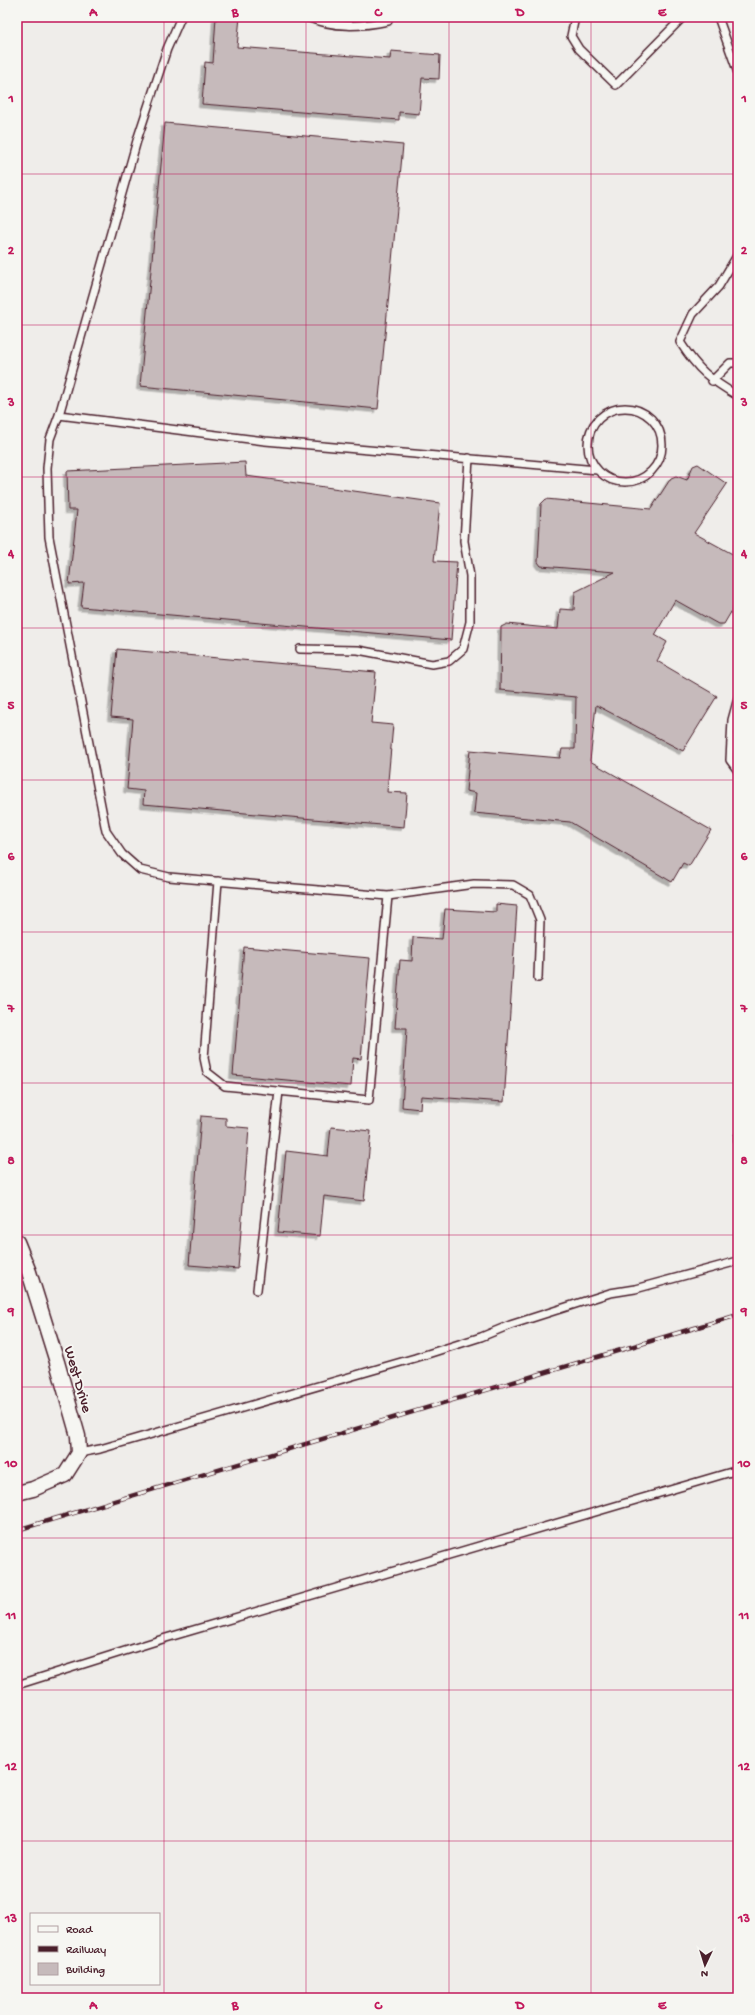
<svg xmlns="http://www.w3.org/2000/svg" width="755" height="2015" viewBox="0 0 755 2015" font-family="'Gochi Hand',sans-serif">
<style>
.building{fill:#c6babb;stroke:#4a1f2b;filter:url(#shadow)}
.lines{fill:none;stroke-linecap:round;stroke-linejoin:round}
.lane-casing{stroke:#4a1f2b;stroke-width:10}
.street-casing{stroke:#4a1f2b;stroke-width:17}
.lane{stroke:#f6f6f2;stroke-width:7}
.street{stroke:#f6f6f2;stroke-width:14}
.rail-casing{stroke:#4a1f2b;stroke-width:4.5}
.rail{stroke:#f6f6f2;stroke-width:3;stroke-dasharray:9;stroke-linecap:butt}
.grid{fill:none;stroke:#c2185b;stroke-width:1;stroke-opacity:0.55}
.labels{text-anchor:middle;stroke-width:3.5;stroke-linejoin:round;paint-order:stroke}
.street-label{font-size:15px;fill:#4a1f2b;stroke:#f6f6f2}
.neatline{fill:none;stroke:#c2185b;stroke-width:1.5}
.grid-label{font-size:13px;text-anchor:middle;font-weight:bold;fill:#c2185b}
</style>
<defs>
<filter id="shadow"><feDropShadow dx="-3.5" dy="3.5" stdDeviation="0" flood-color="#0004"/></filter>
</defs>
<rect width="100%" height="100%" fill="#efedea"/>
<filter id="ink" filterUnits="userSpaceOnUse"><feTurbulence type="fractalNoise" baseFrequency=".025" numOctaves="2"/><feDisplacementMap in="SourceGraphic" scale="8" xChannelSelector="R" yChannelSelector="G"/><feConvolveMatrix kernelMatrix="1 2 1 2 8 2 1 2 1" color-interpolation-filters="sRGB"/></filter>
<g filter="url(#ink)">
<path class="building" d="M216 17H240L237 47 390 59 391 51 440 55 439 79 422 78 419 114 399 112V120L202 104 205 62 213 63Z
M165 123 403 145 378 409 140 386Z
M245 462 246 476 440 503 434 561 457 562 451 640 81 607 84 583 69 584 77 510H68L67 471Z
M698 464 727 484 694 533 738 557V600L724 624H718L675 600 655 635 667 642 657 661 717 696 683 751 596 705 590 761 711 830 689 866 683 863 672 882 570 822 474 813 476 793 466 791 470 750 560 758 562 749H575L576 697 500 690 501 627 507 624 558 629 560 609 574 610 575 592 615 572 541 566 538 562 541 504 546 499 651 509 671 478 676 476 687 480 693 466Z
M117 649 376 672 371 723 393 725 387 792 407 793 404 827 143 804 144 791 127 789 133 719 111 717Z
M496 904 517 906 504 1102 421 1096 420 1109 402 1107 407 1028H395L400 960 412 961 413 937 442 939 445 909 496 912Z
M244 947 370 958 361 1059 353 1058 351 1086 233 1075Z
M201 1116 226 1118V1126L249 1128 238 1269 189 1265Z
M331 1127 371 1131 364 1201 324 1196 320 1236 278 1232 286 1151 328 1156Z"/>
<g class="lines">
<defs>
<path id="lane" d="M181 17 167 49 138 137 59 415 50 439 47 468 49 537 106 831 122 854 140 870 169 877 388 896 369 1100 225 1086 207 1072 204 1058 218 881
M307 17C335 28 359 27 388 21
M575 17 571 36 579 49 616 85 683 17
M718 17 738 73
M738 254 719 286 693 314 680 342C698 370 709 379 738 396
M712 381 730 363H738
M588 445a37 37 0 1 1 74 0a37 37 0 1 1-74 0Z
M59 415 265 441 597 470
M300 649 358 650 432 664 449 661 463 649 470 622V576L464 541 469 458
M738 698 732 720 730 760 738 771
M388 896 474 884 513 885 530 895 540 920 538 978
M738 1137V1151
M257 1290 279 1091
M79 1453 100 1449 415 1358 481 1337 510 1325 610 1293 635 1289 738 1261
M17 1685 166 1638 738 1470"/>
<path id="street" d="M17 1242 29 1272 57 1362 78 1436 79 1453 65 1475 33 1489 17 1493"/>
</defs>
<use href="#lane" class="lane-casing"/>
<use href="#street" class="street-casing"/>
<use href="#lane" class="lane"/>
<use href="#street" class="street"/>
<defs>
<path id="rail" d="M17 1530 738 1315"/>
</defs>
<use href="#rail" class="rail-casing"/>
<use href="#rail" class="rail"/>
</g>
</g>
<path class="grid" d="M164 17V1998M306 17V1998M449 17V1998M591 17V1998M17 174H738M17 325H738M17 477H738M17 628H738M17 780H738M17 932H738M17 1083H738M17 1235H738M17 1387H738M17 1538H738M17 1690H738M17 1841H738"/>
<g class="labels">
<g class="street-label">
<text transform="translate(79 1379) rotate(74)" y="5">West Drive</text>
</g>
</g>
<rect width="755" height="2015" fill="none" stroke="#f6f6f2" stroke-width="44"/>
<rect x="30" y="1913" width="130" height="72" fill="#f6f6f2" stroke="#b1a0a2"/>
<rect x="38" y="1926" width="20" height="6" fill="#f6f6f2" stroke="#b1a0a2"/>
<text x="66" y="1933" font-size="12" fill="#4a1f2b">Road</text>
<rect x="38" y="1946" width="20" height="6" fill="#4a1f2b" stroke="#b1a0a2"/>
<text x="66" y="1953" font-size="12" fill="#4a1f2b">Railway</text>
<rect x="38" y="1963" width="20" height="12" fill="#c6babb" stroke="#b1a0a2"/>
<text x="66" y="1973" font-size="12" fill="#4a1f2b">Building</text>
<g transform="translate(705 1965) rotate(184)" stroke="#f6f6f2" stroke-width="3" paint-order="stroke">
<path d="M0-3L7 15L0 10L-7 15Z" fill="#4a1f2b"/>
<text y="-6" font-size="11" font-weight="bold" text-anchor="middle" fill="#4a1f2b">N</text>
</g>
<rect x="22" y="22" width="711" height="1971" class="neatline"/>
<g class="grid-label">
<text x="93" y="16">A</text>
<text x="235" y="16">B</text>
<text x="378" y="16">C</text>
<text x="520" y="16">D</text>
<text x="662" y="16">E</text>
<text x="11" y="102">1</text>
<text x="744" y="102">1</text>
<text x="11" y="254">2</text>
<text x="744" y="254">2</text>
<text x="11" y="406">3</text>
<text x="744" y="406">3</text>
<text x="11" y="557">4</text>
<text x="744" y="557">4</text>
<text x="11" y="709">5</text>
<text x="744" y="709">5</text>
<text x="11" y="860">6</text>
<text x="744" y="860">6</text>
<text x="11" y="1012">7</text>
<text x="744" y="1012">7</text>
<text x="11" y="1164">8</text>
<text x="744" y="1164">8</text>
<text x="11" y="1315">9</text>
<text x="744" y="1315">9</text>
<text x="11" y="1467">10</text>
<text x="744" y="1467">10</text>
<text x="11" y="1619">11</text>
<text x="744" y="1619">11</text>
<text x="11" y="1770">12</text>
<text x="744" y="1770">12</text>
<text x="11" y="1922">13</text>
<text x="744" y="1922">13</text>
<text x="93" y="2009">A</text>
<text x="235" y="2009">B</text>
<text x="378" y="2009">C</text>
<text x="520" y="2009">D</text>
<text x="662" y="2009">E</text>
</g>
</svg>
